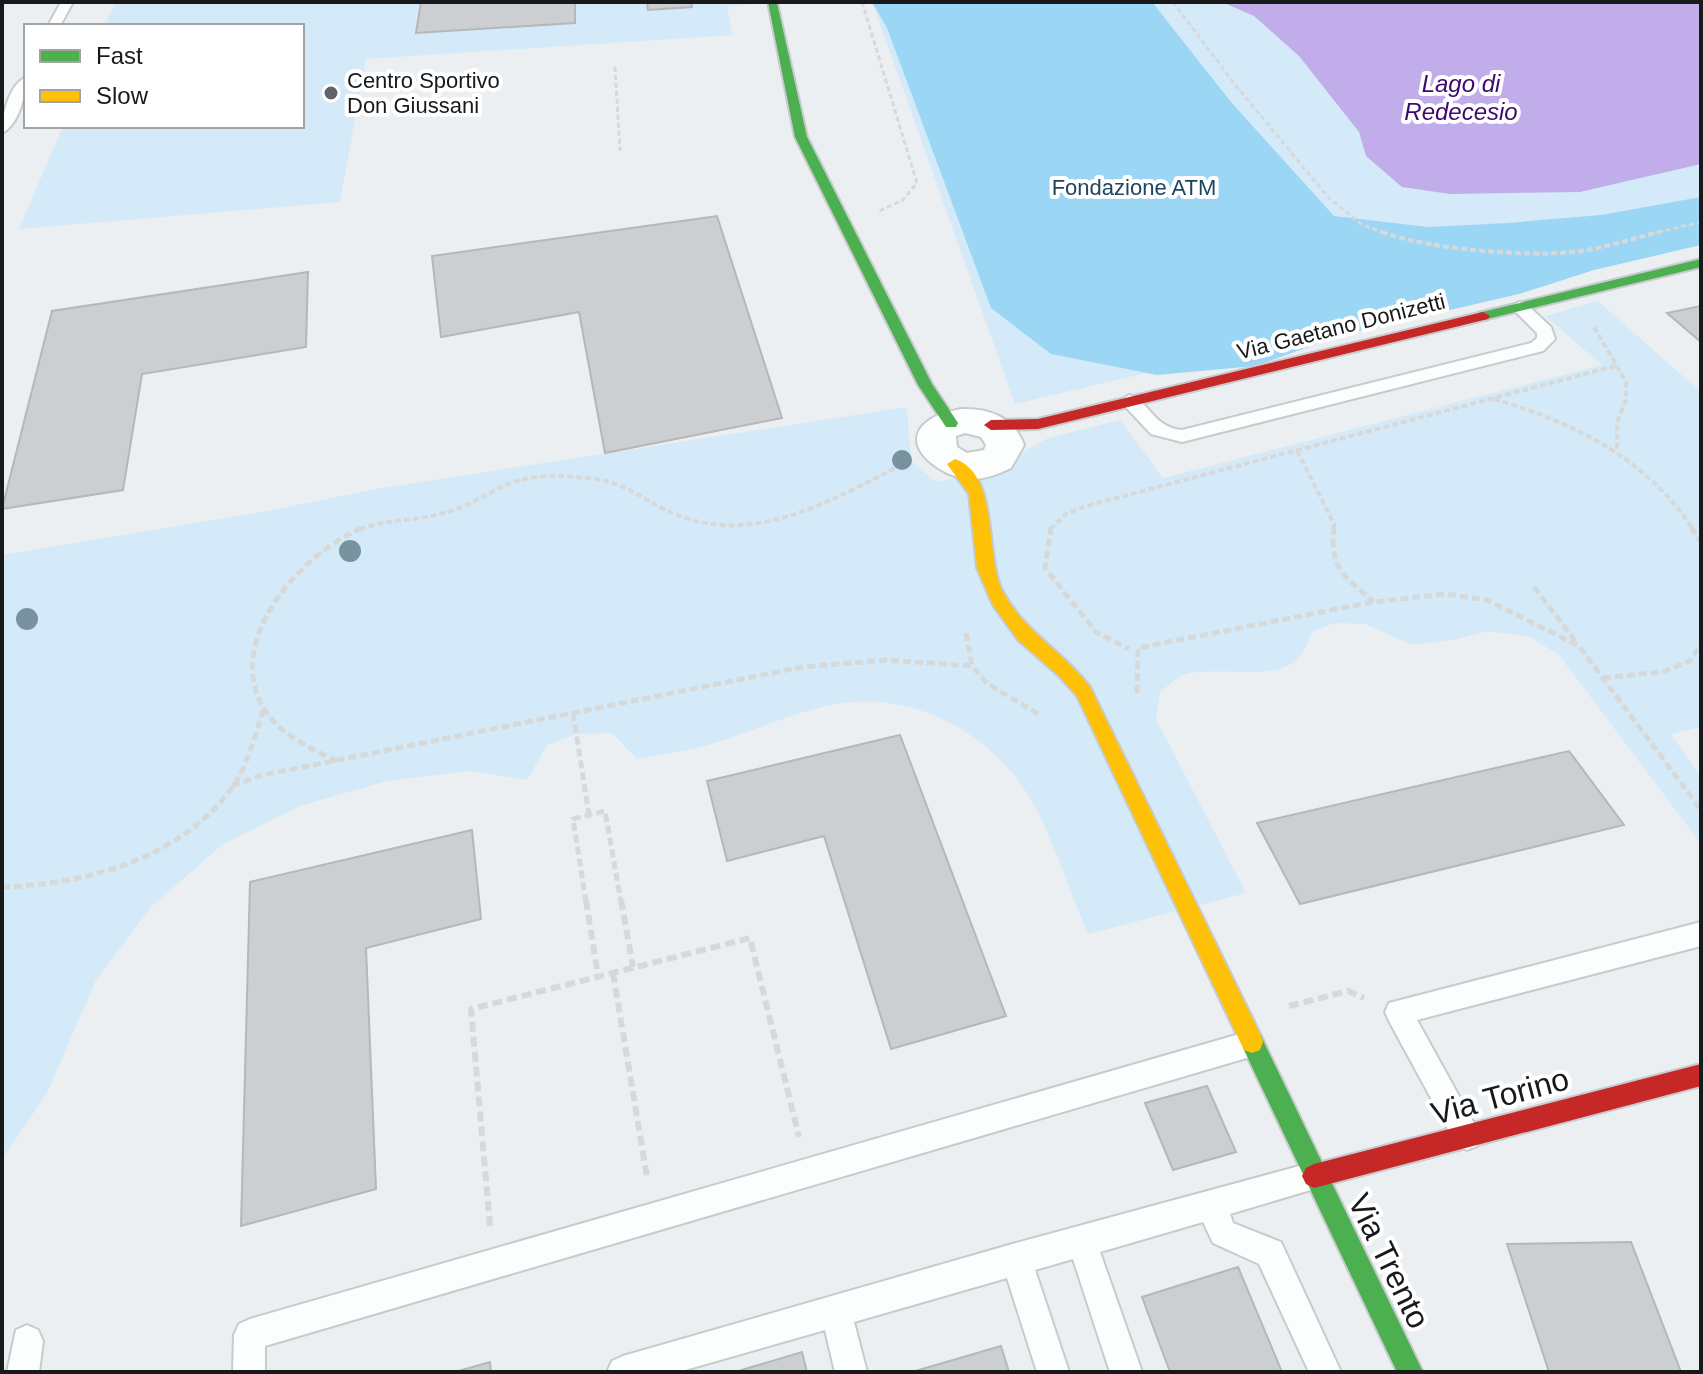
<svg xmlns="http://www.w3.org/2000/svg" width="1703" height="1374" viewBox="0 0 1703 1374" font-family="Arial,sans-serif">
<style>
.green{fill:#d4eaf8}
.forest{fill:#9cd6f5}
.water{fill:#c0ade9}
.building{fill:#ccced1;stroke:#b5b7b9;stroke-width:2}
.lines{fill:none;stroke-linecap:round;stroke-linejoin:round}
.lane-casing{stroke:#c8cbcd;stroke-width:4}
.street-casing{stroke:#c8cbcd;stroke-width:4}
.fast-casing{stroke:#c8cbcd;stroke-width:4}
.slow-casing{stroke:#c8cbcd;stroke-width:4}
.jam-casing{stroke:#c8cbcd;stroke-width:4}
.path-far3{stroke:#d7d9d9;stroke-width:3;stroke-dasharray:5 3;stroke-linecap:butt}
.path-far2{stroke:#d7d9d9;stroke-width:4;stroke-dasharray:6 3;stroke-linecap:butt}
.path-far1{stroke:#d7d9d9;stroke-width:5;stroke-dasharray:8 4;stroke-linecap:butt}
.path{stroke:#d7d9d9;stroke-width:6;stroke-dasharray:10 5;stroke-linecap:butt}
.lane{fill:#fcfdfd;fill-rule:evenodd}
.street{fill:#fcfdfd;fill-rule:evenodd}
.fast{fill:#4caf50;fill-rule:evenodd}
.slow{fill:#ffc107;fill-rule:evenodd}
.jam{fill:#c62828;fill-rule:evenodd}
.tree{fill:#7992a0}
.poi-dot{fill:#616466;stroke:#fff;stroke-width:3}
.labels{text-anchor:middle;stroke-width:8;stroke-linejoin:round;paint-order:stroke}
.far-poi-label{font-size:22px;fill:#17191b;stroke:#fff;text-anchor:start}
.far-park-label{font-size:22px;fill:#1b465d;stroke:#fff}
.far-street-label{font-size:22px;fill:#17191b;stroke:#fff}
.far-water-label{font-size:24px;font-style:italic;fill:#3d096f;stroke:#fff}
.near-street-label{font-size:32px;fill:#17191b;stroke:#fff}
</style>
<rect width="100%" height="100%" fill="#ebeff1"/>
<path class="green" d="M115 2H786L727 6 733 35 366 59 340 202 19 229 63 126H302V26H105Z
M872 2H1701V242L1015 404Z
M1598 301 1701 392V727L1671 734 1701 777V844L1559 655 1530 637 1488 631 1453 640 1412 645 1365 624 1334 623 1312 632C1309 639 1306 648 1301 655 1283 683 1216 666 1186 674 1177 677 1168 686 1160 692L1156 719 1246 893 1088 934C1071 894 1057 850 1037 811 1002 740 922 692 842 703 797 710 752 732 708 745 685 752 660 754 637 759L612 733 577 734 547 745 527 780 470 771 387 781 300 806 223 844 151 907 96 980 47 1093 2 1159V555L272 510 376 489 907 407 911 461 936 482 1003 469 1023 452 1048 438 1120 420 1163 478 1602 365 1545 316Z"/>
<path class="forest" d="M872 2H1152L1231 102 1334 216 1428 227 1508 223 1601 215 1701 197V245L1594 270 1519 294 1342 335 1255 366 1157 375 1051 354 991 308 887 28Z"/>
<path class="water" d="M1222 2H1701V164L1580 192 1450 194 1402 187 1366 156 1359 132 1299 56 1254 16Z"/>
<path class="building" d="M421 2H575V23L416 33Z
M647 2H691L692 7 648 10Z
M717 216 782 418 605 453 579 312 441 337 432 256Z
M308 272 306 347 142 374 123 490 2 509 52 311Z
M1701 306V342L1667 313Z
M900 735 1006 1016 891 1049 824 836 727 861 707 781Z
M1569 751 1624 825 1300 904 1257 823Z
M472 830 481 919 366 948 376 1189 241 1226 250 882Z
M1207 1086 1236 1152 1173 1170 1145 1103Z
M1631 1242 1681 1372H1549L1507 1244Z
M1238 1267 1282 1372H1170L1142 1297Z
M1001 1346 1009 1372H912Z
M802 1352 807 1372H735Z
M490 1362 491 1372H455Z"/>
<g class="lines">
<defs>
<path id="lane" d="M61 2H73L60 26H48Z
M26 77C26 94 19 125 2 133 2 115 9 85 26 77Z
M1519 302 1525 303 1551 327 1555 339 1543 351 1182 442 1151 434 1120 401 1129 395C1150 401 1152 427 1182 430L1531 343 1537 338V333L1511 307Z
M1701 922V946L1417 1020 1481 1136 1477 1146 1467 1150 1457 1146 1389 1021 1385 1012 1389 1003Z
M1250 1031 1260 1035 1264 1044 1260 1053 1250 1057 265 1346V1372H233L234 1335 239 1324 250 1319Z
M1314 1162 1324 1166 1328 1176 1324 1186 1230 1214 1233 1223 1281 1242 1341 1372H1309L1259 1264 1213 1243 1203 1222 1100 1252 1142 1372H1110L1073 1259 1035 1270 1069 1372H1037L1007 1278 854 1322 867 1372H835L825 1330 678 1372H607L612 1361 623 1356 1016 1243Z
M27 1325 38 1330 43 1341 39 1372H7L16 1330Z"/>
<path id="street" d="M961 409C989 408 1014 417 1024 445L1011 468C999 474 983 480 968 479 941 477 893 443 931 419 939 413 952 411 961 409ZM965 433 981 437 986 445 984 450 967 453 957 447 956 436Z"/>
<path id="fast" d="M768 2 777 3 807 137 932 384 958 423 956 427H946L918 385 795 137Z
M1701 259V267L1483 320 1476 316 1478 313Z
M1252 1031 1260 1034 1423 1372H1397L1244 1050 1241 1042 1244 1034Z"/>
<path id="slow" d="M955 459C1000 474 984 557 1003 592 1026 634 1063 651 1090 687L1260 1034 1263 1042 1260 1050 1252 1053 1244 1050 1077 696 1059 676 1018 640 993 605 977 568 969 494 947 464Z"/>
<path id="jam" d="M1483 312 1490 316 1488 319 1038 429 991 430 984 425 991 420 1038 419Z
M1701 1064V1086L1314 1188 1306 1184 1302 1176 1306 1168 1314 1164Z"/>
</defs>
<use href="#lane" class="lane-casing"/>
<use href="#street" class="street-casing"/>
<use href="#fast" class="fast-casing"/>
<use href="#slow" class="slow-casing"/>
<use href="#jam" class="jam-casing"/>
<path class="path-far3" d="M862 2 917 183 903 200 879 211
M1173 2 1237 87 1328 197 1361 224 1387 234
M615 67 620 151
M1650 234 1701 222"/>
<path class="path-far2" d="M1382 232C1427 249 1524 257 1573 252 1602 249 1631 239 1659 232
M1594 327 1626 382V399L1617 423V449
M1494 399C1573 422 1646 458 1693 529
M1297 451 1334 524V529
M360 529C388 519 415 521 443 513 465 508 484 495 504 486 530 474 560 475 588 478 627 481 644 502 677 515 756 546 832 500 901 465
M1050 529 1066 514 1086 506 1619 365"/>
<path class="path-far1" d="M1051 527 1045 568 1096 632 1129 649
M1334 527C1330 572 1343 573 1373 602
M1691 527 1701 542
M1534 587 1576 642
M966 633 972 666 988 684 1040 715
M1603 678 1662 672 1690 661 1701 644
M1137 693 1138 648 1373 602 1445 594 1487 600 1579 646 1701 810
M573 713 589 815
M337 761C313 750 287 738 270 717 215 648 301 551 365 527
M232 786 263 775 802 667 887 660 972 666
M2 887C87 884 182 859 234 785 248 763 255 736 263 711
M586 902 573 819 605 811 621 902"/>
<path class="path" d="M586 900 598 976
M621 900 633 967
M613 973 647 1177
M1289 1006 1348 991 1364 998
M490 1226 471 1009 750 938 799 1137"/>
<use href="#lane" class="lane"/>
<use href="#street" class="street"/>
<use href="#fast" class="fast"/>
<use href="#slow" class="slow"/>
<use href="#jam" class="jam"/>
</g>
<g class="tree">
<circle cx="902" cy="460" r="10"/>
<circle cx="350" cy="551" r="11"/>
<circle cx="27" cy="619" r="11"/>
</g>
<circle class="poi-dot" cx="331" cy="93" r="8"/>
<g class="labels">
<g class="far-poi-label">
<text x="347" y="88">Centro Sportivo<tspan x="347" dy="25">Don Giussani</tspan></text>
</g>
<g class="far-park-label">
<text x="1134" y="195">Fondazione ATM</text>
</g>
<g class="far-street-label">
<text transform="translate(1341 326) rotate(-14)" y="8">Via Gaetano Donizetti</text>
</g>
<g class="far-water-label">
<text x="1461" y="92">Lago di<tspan x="1461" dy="28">Redecesio</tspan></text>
</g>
<g class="near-street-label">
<text transform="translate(1500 1096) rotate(-15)" y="11">Via Torino</text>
<text transform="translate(1389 1261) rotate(64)" y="11">Via Trento</text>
</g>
</g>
<rect width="1703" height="1374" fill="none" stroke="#17191b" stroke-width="8"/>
<rect x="24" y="24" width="280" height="104" fill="#ffffff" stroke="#a2a3a4" stroke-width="2"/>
<rect x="40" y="50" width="40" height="12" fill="#4caf50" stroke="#a2a3a4" stroke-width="2"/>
<text x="96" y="64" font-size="24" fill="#17191b">Fast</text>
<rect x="40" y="90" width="40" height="12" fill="#ffc107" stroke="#a2a3a4" stroke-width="2"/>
<text x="96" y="104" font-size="24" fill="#17191b">Slow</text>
</svg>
